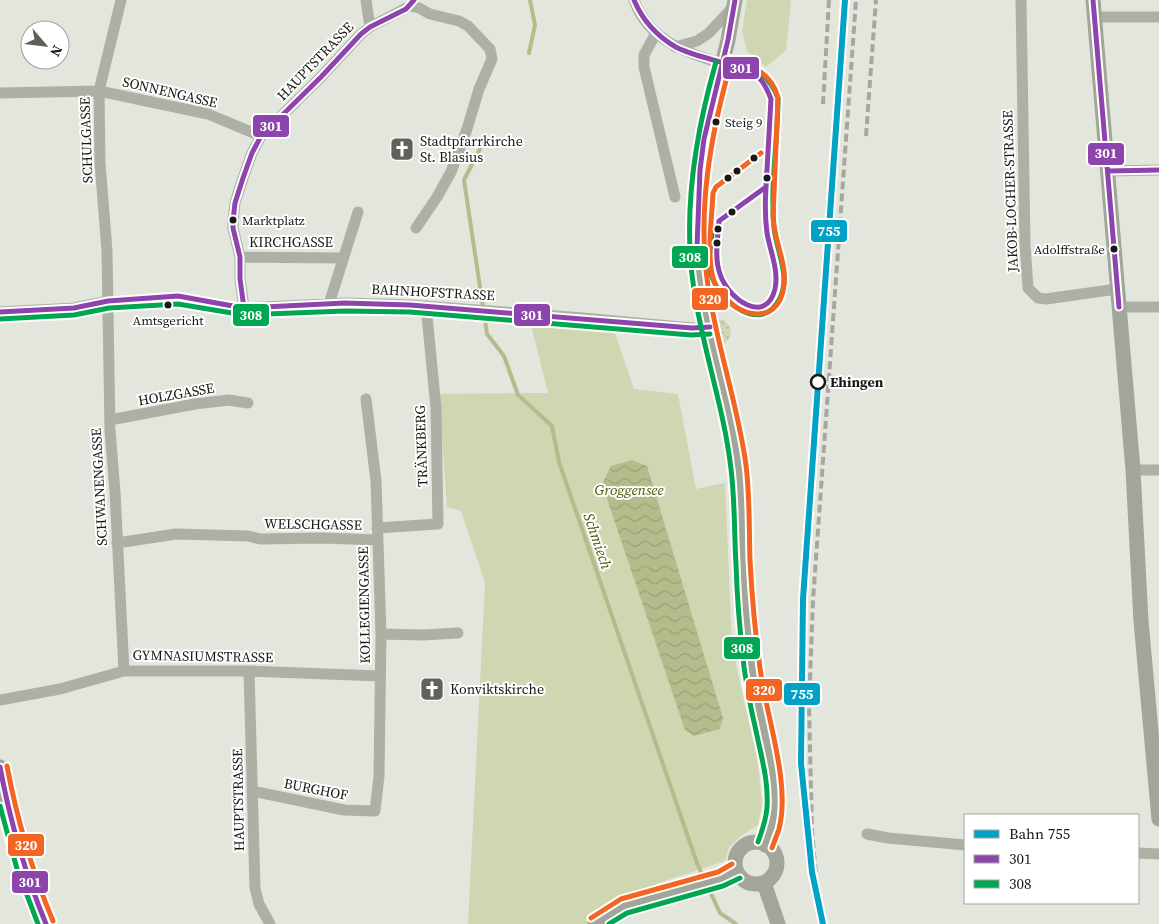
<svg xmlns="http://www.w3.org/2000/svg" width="1159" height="924" font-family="'Source Serif 4',serif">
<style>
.grass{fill:url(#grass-dots)}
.park{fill:#ced6b2}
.water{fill:url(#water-waves)}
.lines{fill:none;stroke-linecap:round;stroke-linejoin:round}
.stream{stroke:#b3bd8c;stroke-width:4}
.street{stroke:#adb0a5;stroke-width:11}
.secondary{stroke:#a2a599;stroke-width:15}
.rail{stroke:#a6a8a0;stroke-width:4;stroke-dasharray:8 4;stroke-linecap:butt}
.bus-1-casing{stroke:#fff;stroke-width:9}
.bus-2-casing{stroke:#fff;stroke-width:9}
.bus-3-casing{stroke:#fff;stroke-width:9}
.bus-1{stroke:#8e44ad;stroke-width:5}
.bus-2{stroke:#00a651;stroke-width:5}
.bus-3{stroke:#f26522;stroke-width:5}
.rail-1-casing{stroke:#fff;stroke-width:10}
.rail-1{stroke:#01a2c5;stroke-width:6}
.bus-dot{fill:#181914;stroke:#fff;stroke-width:2}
.stop-dot{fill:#fff;stroke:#181914;stroke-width:2.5}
.labels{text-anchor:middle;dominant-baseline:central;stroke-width:4;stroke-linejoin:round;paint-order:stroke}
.bus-label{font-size:13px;fill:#181914;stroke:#fff;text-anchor:start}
.street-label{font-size:14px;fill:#181914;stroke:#fff}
.poi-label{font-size:14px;fill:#181914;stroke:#fff;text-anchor:start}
.stop-label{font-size:14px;font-weight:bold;fill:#181914;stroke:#fff;text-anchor:start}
.water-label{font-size:15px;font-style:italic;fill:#4d580b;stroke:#fff}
.line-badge{stroke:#fff;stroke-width:2}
.badge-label{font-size:14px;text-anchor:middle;font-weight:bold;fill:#fff}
</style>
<defs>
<pattern id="grass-dots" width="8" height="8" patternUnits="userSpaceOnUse" patternTransform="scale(1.25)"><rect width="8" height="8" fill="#ced6b2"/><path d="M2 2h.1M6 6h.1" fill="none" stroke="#b0b798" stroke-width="1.8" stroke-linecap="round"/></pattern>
<pattern id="water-waves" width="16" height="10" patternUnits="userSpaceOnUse" patternTransform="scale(1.25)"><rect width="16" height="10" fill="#b3bd8c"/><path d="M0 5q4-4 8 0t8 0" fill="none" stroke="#99a278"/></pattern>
</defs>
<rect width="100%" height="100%" fill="#e3e6dc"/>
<!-- grass -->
<path class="grass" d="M714 318 724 320 730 327C732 336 729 342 720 345Z"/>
<!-- park -->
<path class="park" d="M747 0H791L786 50 766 67 747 51 742 31Z
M530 321 613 327 634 389 678 394 696 489 725 483 732 647 758 763 762 805 758 825 741 836 729 847 725 861 656 884 658 895 595 924H468L485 582 461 511 447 507 439 394 548 393Z"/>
<!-- water -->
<path class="water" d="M632 460 647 466 723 718 720 729 694 736 685 730 602 484 611 466Z"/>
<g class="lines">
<!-- stream -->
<path class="stream" d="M529 53 535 25 530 0
M485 139 464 180 487 334 504 356 518 395 552 426 559 462 697 863 705 881
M708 887 720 913 736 924"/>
<!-- street -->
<path class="street" d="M121 0 99 91 100 163 107 251 110 430 115 492 124 671
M366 0 370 27
M634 0C649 41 685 52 723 64
M1021 0 1025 244 1028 288 1038 298 1046 299 1117 289
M1095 17H1159
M656 33 644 55V67L675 197
M675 47 697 41 709 33 734 6
M0 93 99 91 208 114 261 136
M1108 171 1159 170
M416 228 437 197 451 172 467 129 479 89 492 59 490 49 468 26 459 21 430 14 419 8 410 6 370 27 361 34 321 77 261 136 252 153 243 178 235 203 233 221V228L240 257V279L244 308 345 303 410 305 583 318 692 328 710 327
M240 257 343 258
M329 304 358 212
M1119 307H1159
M0 312 74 308 108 301
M110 420 195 404 229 400 248 403
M1133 470H1159
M377 528 438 524 436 408 426 306
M117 543 176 534 248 536 260 539 323 538 378 540
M381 634 422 635 458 633
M249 671 255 888 259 904 270 924
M0 700 60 689 124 671H249L380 676
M252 791 344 810 375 811 379 776 381 634 376 481 366 399
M867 834 888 838 965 845
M1138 853 1159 854"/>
<!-- secondary -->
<path class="secondary" d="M735 0 728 40 704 139 700 170 697 247 702 298 737 455 742 500 746 610 755 691 768 751 774 793V811L772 830 765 845
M1093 0 1133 470 1141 621 1159 819
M0 767C9 822 24 873 46 924
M735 863a21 21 0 1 1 42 0a21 21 0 1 1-42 0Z
M764 883 778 924
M595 924 624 906 721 879 736 871"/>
<!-- rail -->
<path class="rail" d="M823 104 829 0
M866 136 876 0
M819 908 812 831 809 706 813 600 856 0"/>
<!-- bus-1 casing -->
<g class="bus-1-casing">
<path id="bus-1" d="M634 0C642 19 656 35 674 46 695 59 743 63 760 79 766 85 768 92 771 99L766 187
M1093 0 1119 307
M1108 171 1159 170
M766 187C765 202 765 218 767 233 770 251 779 270 775 289 766 326 728 299 720 274 714 257 718 238 719 221Z
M699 265 697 247 700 170 704 139 728 40 735 0
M244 308 240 279V257L233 228V221L235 203 243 178 252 153 261 136 321 77 361 34 370 27 406 9 414 0
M0 312 74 308 108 301 178 296 244 308 345 303 410 305 692 328 710 327
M0 767C10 821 25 873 46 924"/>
</g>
<!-- bus-2 casing -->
<g class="bus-2-casing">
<path id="bus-2" d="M716 62C695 135 682 213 694 290 703 350 724 408 731 469 735 500 734 532 736 564 737 598 740 633 744 667 747 687 750 706 755 726 760 752 769 780 767 808 766 820 762 831 758 842
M712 235C710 249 707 264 712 277 721 303 762 335 780 298 791 275 776 251 774 227 770 184 778 141 778 98 768 72 750 65 725 57
M0 319 74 315 109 308 178 304 244 315 345 311 410 312 691 335 710 334
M0 806 17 869 38 924
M609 924 627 913 723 886 740 878"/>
</g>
<!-- bus-3 casing -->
<g class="bus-3-casing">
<path id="bus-3" d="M725 57C748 63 772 72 778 98L773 217C774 240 787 264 784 285 779 332 727 315 714 281 706 259 712 217 713 193L716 187 761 153
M730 66C710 137 697 212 708 286 717 347 738 405 746 465 750 497 749 529 750 561 752 597 755 632 760 668 766 716 791 783 779 829 777 835 774 842 772 848
M7 766C17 819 32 871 53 921
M591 918 621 899 718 872 732 864"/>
</g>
<!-- bus-1 -->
<use href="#bus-1" class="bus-1"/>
<!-- bus-2 -->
<use href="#bus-2" class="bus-2"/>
<!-- bus-3 -->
<use href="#bus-3" class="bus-3"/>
<!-- rail-1 casing -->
<g class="rail-1-casing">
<path id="rail-1" d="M823 924 812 872 801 763 803 599 845 0"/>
</g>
<!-- rail-1 -->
<use href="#rail-1" class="rail-1"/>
</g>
<!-- icons -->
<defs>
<g id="church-square" transform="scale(1.25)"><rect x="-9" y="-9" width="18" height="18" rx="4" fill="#5f615a" stroke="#fff"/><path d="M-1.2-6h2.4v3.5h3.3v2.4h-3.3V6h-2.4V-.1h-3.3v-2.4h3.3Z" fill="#fff"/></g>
</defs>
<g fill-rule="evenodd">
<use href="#church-square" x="402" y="149"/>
<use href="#church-square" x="432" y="689"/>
</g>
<!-- markers -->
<g class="bus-dot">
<circle cx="716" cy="122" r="4.5"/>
<circle cx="754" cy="158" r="4.5"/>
<circle cx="737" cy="171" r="4.5"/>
<circle cx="728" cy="178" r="4.5"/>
<circle cx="767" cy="178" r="4.5"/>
<circle cx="732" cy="212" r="4.5"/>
<circle cx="233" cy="220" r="4.5"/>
<circle cx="718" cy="229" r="4.5"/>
<circle cx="717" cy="243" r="4.5"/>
<circle cx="1114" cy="249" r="4.5"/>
<circle cx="168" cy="305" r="4.5"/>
</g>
<circle class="stop-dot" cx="818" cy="382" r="7"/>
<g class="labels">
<!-- bus labels -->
<g class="bus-label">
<text x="725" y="122">Steig 9</text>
<text x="242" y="220">Marktplatz</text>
<text x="1105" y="249" text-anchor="end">Adolffstraße</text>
<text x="168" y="320" text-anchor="middle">Amtsgericht</text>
</g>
<!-- street labels -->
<g class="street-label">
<text transform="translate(315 61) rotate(-46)">HAUPTSTRASSE</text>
<text transform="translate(170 92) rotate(13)">SONNENGASSE</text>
<text transform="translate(86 140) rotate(-92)">SCHULGASSE</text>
<text transform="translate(1010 191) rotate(-92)">JAKOB-LOCHER-STRASSE</text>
<text x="291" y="242">KIRCHGASSE</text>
<text transform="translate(433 292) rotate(3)">BAHNHOFSTRASSE</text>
<text transform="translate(176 394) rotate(-10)">HOLZGASSE</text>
<text transform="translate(421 446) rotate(-92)">TRÄNKBERG</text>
<text transform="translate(99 487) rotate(-93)">SCHWANENGASSE</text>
<text transform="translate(313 524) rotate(1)">WELSCHGASSE</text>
<text transform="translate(364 605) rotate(-91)">KOLLEGIENGASSE</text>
<text transform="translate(203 656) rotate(1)">GYMNASIUMSTRASSE</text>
<text transform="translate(316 789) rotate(11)">BURGHOF</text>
<text transform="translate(238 800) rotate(-91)">HAUPTSTRASSE</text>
</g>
<!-- poi labels -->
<g class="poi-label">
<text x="420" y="141">Stadtpfarrkirche<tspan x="420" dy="16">St. Blasius</tspan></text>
<text x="450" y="689">Konviktskirche</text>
</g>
<!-- stop labels -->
<g class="stop-label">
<text x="830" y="382">Ehingen</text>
</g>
<!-- water labels -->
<g class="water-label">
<text x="629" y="489">Groggensee</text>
<text transform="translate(598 541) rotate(71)">Schmiech</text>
</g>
</g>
<g class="line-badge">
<rect x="722" y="56" width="38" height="24" rx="5" fill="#8e44ad"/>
<rect x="252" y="114" width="38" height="24" rx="5" fill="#8e44ad"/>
<rect x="1087" y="142" width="38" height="24" rx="5" fill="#8e44ad"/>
<rect x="810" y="219" width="38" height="24" rx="5" fill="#01a2c5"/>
<rect x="671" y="245" width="38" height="24" rx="5" fill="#00a651"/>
<rect x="691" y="287" width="38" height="24" rx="5" fill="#f26522"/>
<rect x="232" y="303" width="38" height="24" rx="5" fill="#00a651"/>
<rect x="513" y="303" width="38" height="24" rx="5" fill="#8e44ad"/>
<rect x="723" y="636" width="38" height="24" rx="5" fill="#00a651"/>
<rect x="745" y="678" width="38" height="24" rx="5" fill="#f26522"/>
<rect x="783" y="682" width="38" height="24" rx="5" fill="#01a2c5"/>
<rect x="7" y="833" width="38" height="24" rx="5" fill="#f26522"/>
<rect x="11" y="870" width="38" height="24" rx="5" fill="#8e44ad"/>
</g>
<g class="badge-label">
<text x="741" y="73">301</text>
<text x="271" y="131">301</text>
<text x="1106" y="158">301</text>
<text x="829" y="236">755</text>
<text x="690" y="262">308</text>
<text x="710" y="304">320</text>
<text x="251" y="320">308</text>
<text x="532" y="320">301</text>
<text x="742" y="653">308</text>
<text x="764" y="695">320</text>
<text x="802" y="699">755</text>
<text x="26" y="850">320</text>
<text x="30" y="887">301</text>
</g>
<!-- legend -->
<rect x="964" y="814" width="175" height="90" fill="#ffffff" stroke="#a3a3a1"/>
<rect x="974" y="830" width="25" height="8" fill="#01a2c5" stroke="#a3a3a1"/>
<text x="1009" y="839" font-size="15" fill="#181914">Bahn 755</text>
<rect x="974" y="855" width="25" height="8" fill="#8e44ad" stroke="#a3a3a1"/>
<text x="1009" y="864" font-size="15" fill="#181914">301</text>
<rect x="974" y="880" width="25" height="8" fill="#00a651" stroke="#a3a3a1"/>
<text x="1009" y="889" font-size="15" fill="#181914">308</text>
<!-- north arrow -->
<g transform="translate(45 45) rotate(118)"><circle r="24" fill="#ffffff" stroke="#a3a3a1"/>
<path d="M0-4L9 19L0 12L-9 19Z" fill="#5f615a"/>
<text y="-8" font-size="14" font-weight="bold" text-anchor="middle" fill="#181914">N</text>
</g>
</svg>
